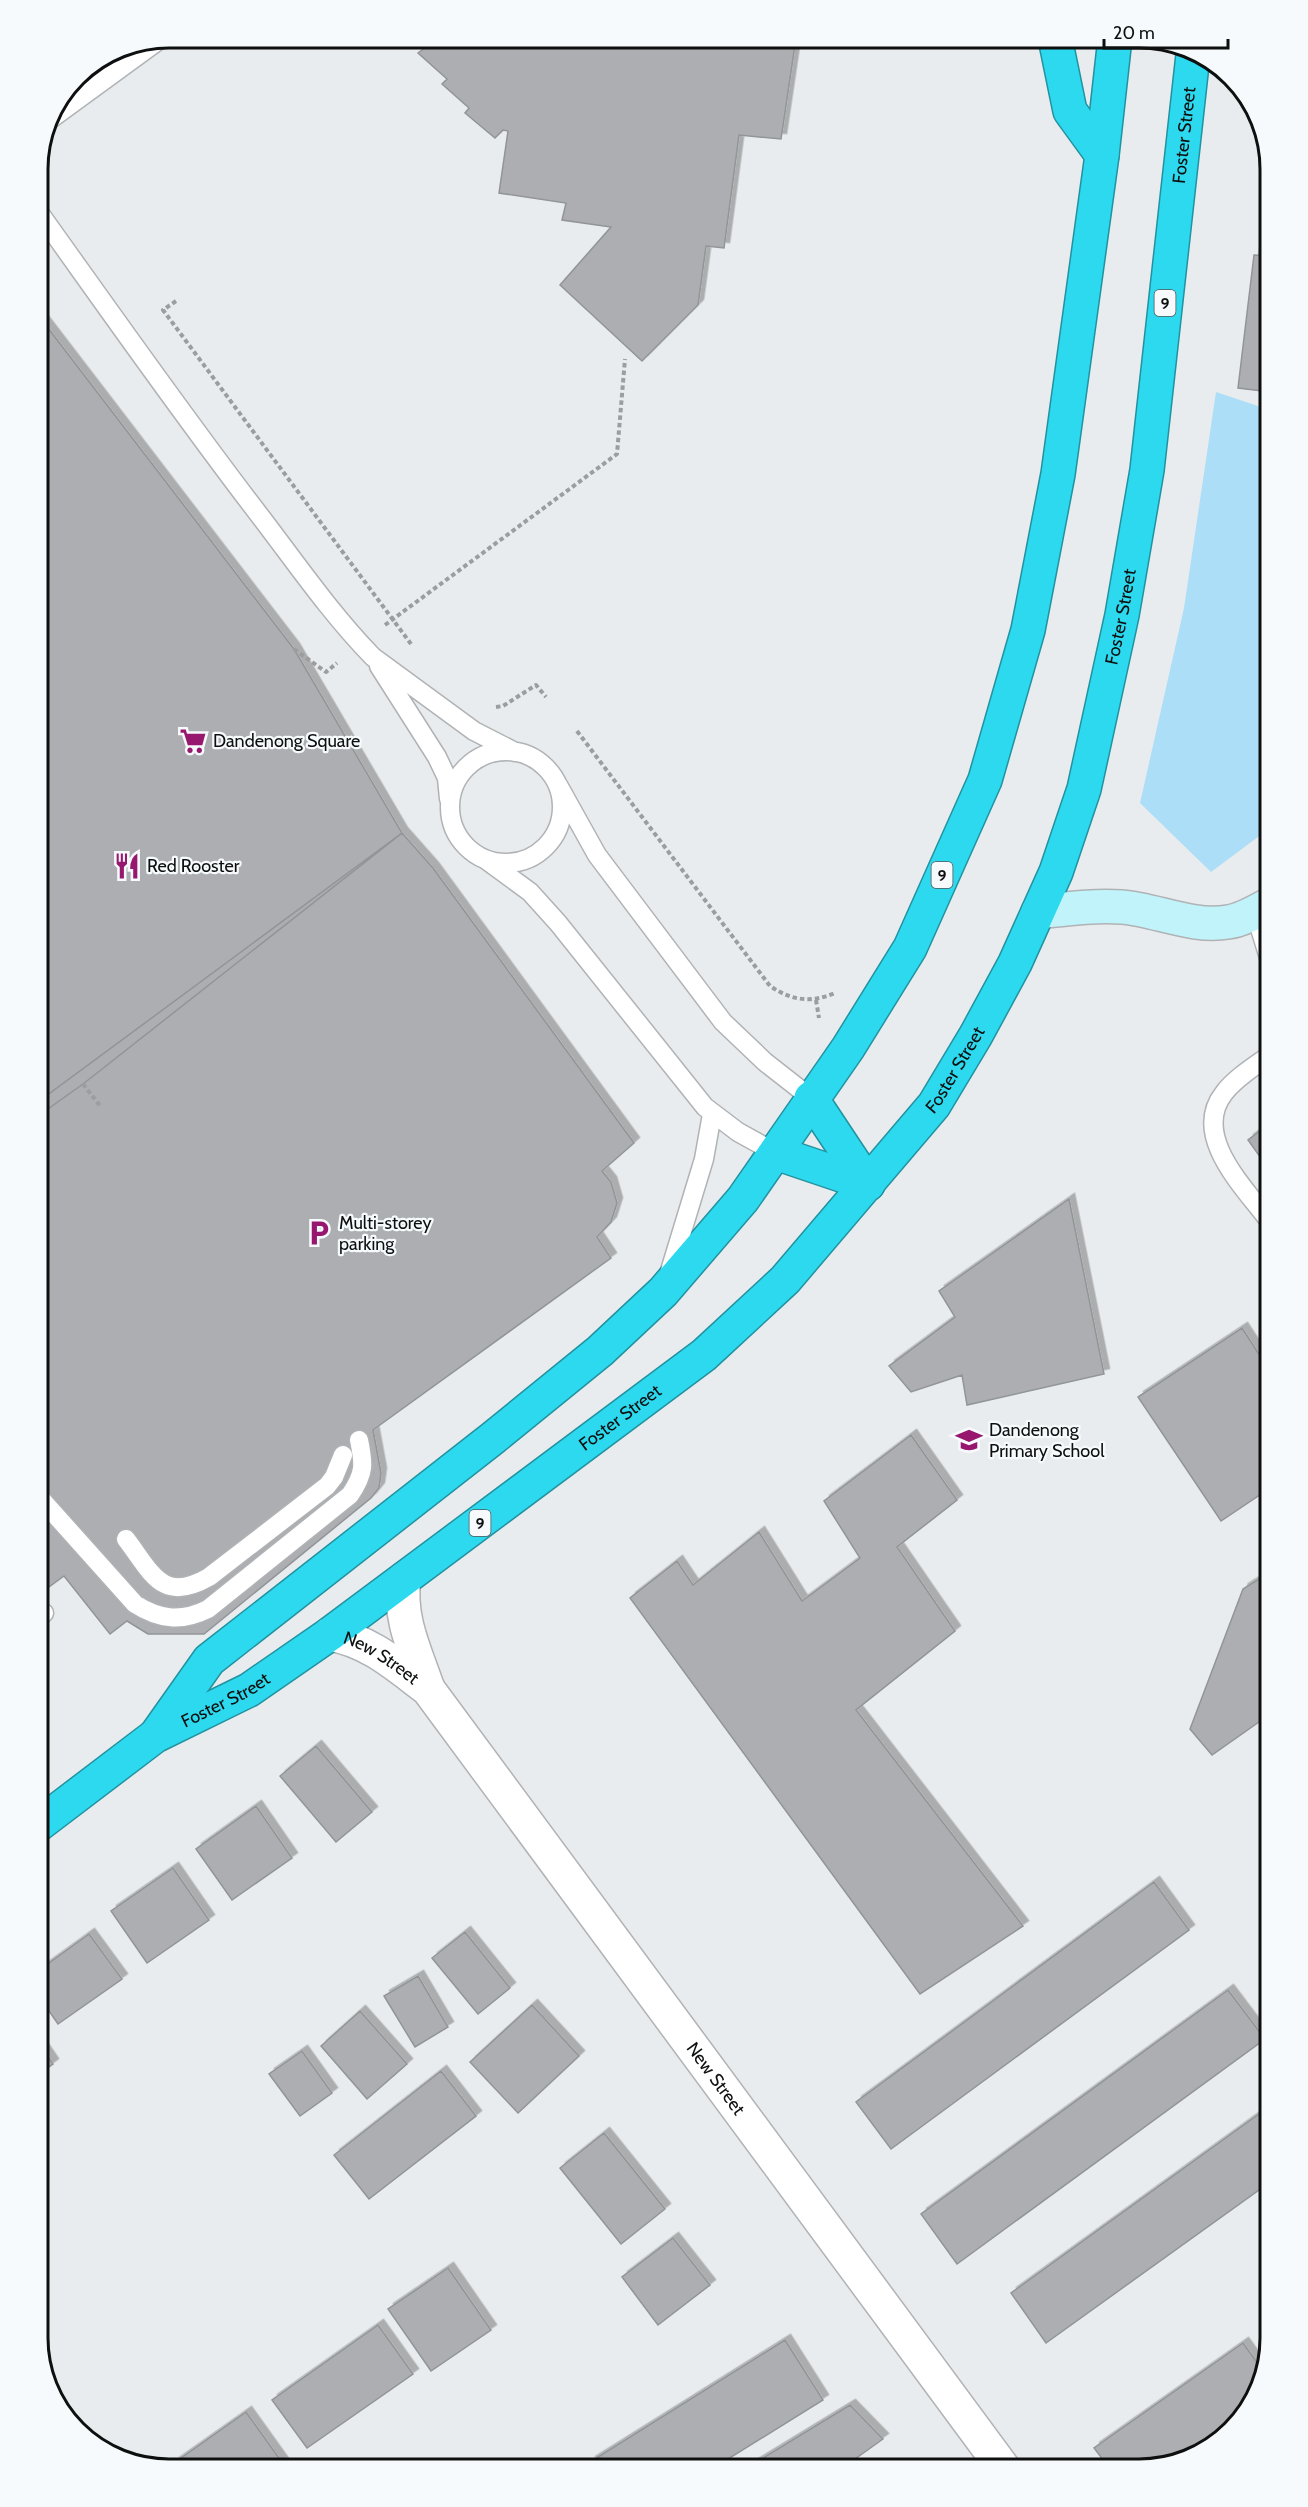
<svg xmlns="http://www.w3.org/2000/svg" width="1308" height="2507" font-family="Cabin,sans-serif">
<style>
.green{fill:#addef8}
.building{fill:#acaeb1;stroke:#929597;stroke-width:1.5;filter:url(#shadow)}
.lines{fill:none;stroke-linecap:round;stroke-linejoin:round}
.lane-casing{stroke:#b0b3b5;stroke-width:21}
.street-casing{stroke:#b0b3b5;stroke-width:36}
.secondary-casing{stroke:#b0b3b5;stroke-width:36}
.highway-casing{stroke:#2292a0;stroke-width:36}
.path{stroke:#9b9d9e;stroke-width:4;stroke-dasharray:4.5 3;stroke-linecap:butt}
.lane{stroke:#fff;stroke-width:18}
.street{stroke:#fff;stroke-width:33}
.secondary{stroke:#c0f4fa;stroke-width:33}
.highway{stroke:#2cd9ee;stroke-width:33}
.labels{text-anchor:middle;dominant-baseline:central;stroke-width:4.5;stroke-linejoin:round;paint-order:stroke}
.shield{fill:#f6fafc;stroke:#545656;stroke-width:1.5}
.shield-label{font-size:16px;font-weight:bold;fill:#0e0f0f}
.street-label{font-size:18px;fill:#0e0f0f;stroke:#f6fafc}
.poi-label{font-size:18px;fill:#0e0f0f;stroke:#f6fafc;text-anchor:start}
.rim{fill:none;stroke:#0e0f0f;stroke-width:3}
</style>
<defs>
<filter id="shadow"><feDropShadow dx="5.5" dy="-5.5" stdDeviation="0" flood-color="#0004"/></filter>
</defs>
<rect width="100%" height="100%" fill="#e9ecee"/>
<!-- green -->
<path class="green" d="M1216 392 1270 410V828L1211 872 1140 803 1184 608Z"/>
<!-- building -->
<path class="building" d="M426 38H796L781 139 739 135 724 248 706 246 698 305 642 361 560 285 611 227 562 220 566 203 499 193 508 131 503 130 495 138 465 113 469 108 442 84 447 79 418 53 431 43Z
M863 38H887L886 41Z
M1269 160 1270 169V220L1261 218Z
M1254 255 1270 256V392L1238 388Z
M38 315 294 649 402 833 83 1084 38 1116Z
M402 833 433 868 634 1143 602 1171 611 1182 617 1203 611 1222 597 1237 611 1258 373 1430 381 1473 379 1488 371 1498 204 1634H148L127 1621 110 1634 64 1576 38 1595V1102Z
M1270 1123V1171L1248 1140Z
M1069 1199 1104 1374 967 1405 962 1375 911 1392 889 1366 955 1317 939 1291Z
M1242 1328 1270 1371V1488L1221 1521 1138 1397Z
M911 1435 957 1500 897 1547 955 1631 856 1710 1023 1926 920 1994 630 1598 677 1561 693 1585 759 1532 802 1601 860 1558 824 1501Z
M1270 1572V1716L1269 1715 1212 1755 1190 1729 1243 1589Z
M316 1746 372 1812 336 1842 280 1776Z
M256 1806 292 1858 232 1900 196 1849Z
M173 1868 209 1920 147 1963 111 1911Z
M1154 1882 1189 1930 891 2149 856 2102Z
M465 1932 510 1988 478 2014 432 1958Z
M89 1934 122 1979 58 2024 38 1995V1971Z
M418 1976 448 2027 415 2047 384 1996Z
M1228 1990 1265 2039 957 2264 921 2214Z
M532 2005 579 2056 518 2113 470 2062Z
M360 2011 407 2064 367 2099 321 2046Z
M38 2042 53 2064 38 2075Z
M302 2051 332 2093 300 2116 269 2074Z
M441 2071 476 2116 369 2199 334 2155Z
M1270 2106V2182L1046 2343 1011 2293Z
M604 2133 665 2209 621 2244 560 2168Z
M673 2238 710 2285 658 2325 622 2277Z
M448 2268 491 2330 431 2371 388 2309Z
M378 2325 413 2374 307 2448 272 2400Z
M785 2340 823 2400 712 2469H594L590 2462Z
M1243 2343 1261 2368 1248 2411 1190 2459 1139 2470 1110 2469 1094 2448Z
M850 2405 883 2439 841 2469H745Z
M246 2412 284 2465 278 2469H179L174 2463Z"/>
<g class="lines">
<!-- lane casing -->
<g class="lane-casing">
<path id="lane" d="M48 121 159 40
M38 211C111 313 183 416 260 516 296 563 331 614 373 657L474 731 515 752
M379 666 437 757 447 778 449 799
M450 807a56 56 0 1 1 112 0a56 56 0 1 1-112 0Z
M558 785 597 855 723 1022 765 1062 811 1098
M485 859 530 892 558 923 705 1107 738 1132 776 1153
M1255 912 1270 961
M1270 1222C1246 1189 1190 1136 1224 1093 1235 1078 1255 1066 1270 1055
M669 1274 704 1159 712 1114
M41 1499 135 1604C160 1620 182 1622 208 1609L350 1495C365 1473 364 1464 359 1440
M126 1539C152 1573 162 1604 209 1577L327 1486 334 1477 343 1455
M38 1618 44 1613"/>
</g>
<!-- street casing -->
<g class="street-casing">
<g id="street">
<path d="M404 1579C398 1618 416 1653 428 1689"/>
<path id="s1" d="M330 1634C370 1641 397 1666 428 1689L1004 2469"/>
</g>
</g>
<!-- secondary casing -->
<g class="secondary-casing">
<path id="secondary" d="M1038 912C1066 909 1094 905 1122 907 1157 910 1192 928 1228 922 1243 920 1257 911 1270 904"/>
</g>
<!-- highway casing -->
<g class="highway-casing">
<g id="highway">
<path d="M1055 38 1070 111 1102 155"/>
<path d="M811 1098 868 1184"/>
<path d="M776 1153 868 1184"/>
<path d="M156 1735 209 1660 493 1438 600 1351 663 1292 743 1199 848 1048 910 948 985 780 1028 630 1058 474 1102 155 1115 38"/>
<path id="s2" d="M38 1825 155 1736 249 1690 330 1634 704 1355 785 1280 934 1105 976 1035 1015 963 1056 872 1084 789 1122 615 1147 470 1193 55"/>
</g>
</g>
<!-- path -->
<path class="path" d="M176 301 163 310 411 644
M385 625 617 454 625 359
M294 649 326 672 337 663
M496 707 503 706 536 685 546 697
M577 731 770 986C792 1001 811 1003 835 993
M816 1000 819 1018
M83 1084 101 1107"/>
<!-- lane -->
<use href="#lane" class="lane"/>
<!-- street -->
<use href="#street" class="street"/>
<!-- secondary -->
<use href="#secondary" class="secondary"/>
<!-- highway -->
<use href="#highway" class="highway"/>
</g>
<!-- icons -->
<defs>
<g id="supermarket-bare" transform="scale(2.07)"><path d="M-6-5.5h2.5l.6 2H6L4.5 2H-2.5L-4.4-4H-6ZM-1.5 3.2a1.3 1.3 0 1 0 .1 0ZM3 3.2a1.3 1.3 0 1 0 .1 0Z" fill="#97176e" stroke="#f6fafc" stroke-width="2.5" paint-order="stroke"/></g>
<g id="restaurant-bare" transform="scale(2.07)"><path d="M-5-6h1v4h1v-4h1v4h1v-4h1v5L-1.5 .5V6h-2V.5L-5-1ZM5-6V6H3V1.5H1.5Q1.5-4 5-6Z" fill="#97176e" stroke="#f6fafc" stroke-width="2.5" paint-order="stroke"/></g>
<g id="parking-bare" transform="scale(2.07)"><path d="M-3.5-5.5H1a3.5 3.5 0 0 1 0 7H-1V5.5H-3.5ZM-1-3.4V-.6H.8a1.4 1.4 0 0 0 0-2.8Z" fill="#97176e" stroke="#f6fafc" stroke-width="2.5" paint-order="stroke"/></g>
<g id="school-bare" transform="scale(2.07)"><path d="M0-5L7-2L0 1L-7-2ZM-4 1L0 2.5L4 1V4Q0 6-4 4Z" fill="#97176e" stroke="#f6fafc" stroke-width="2.5" paint-order="stroke"/></g>
</defs>
<g fill-rule="evenodd">
<use href="#supermarket-bare" x="193" y="741"/>
<use href="#restaurant-bare" x="127" y="866"/>
<use href="#parking-bare" x="319" y="1233"/>
<use href="#school-bare" x="969" y="1440"/>
</g>
<g class="labels">
<!-- shield labels -->
<g class="shield">
<rect x="1154.5" y="290" width="21" height="26" rx="4.5"/>
<rect x="931.5" y="862" width="21" height="26" rx="4.5"/>
<rect x="469.5" y="1510" width="21" height="26" rx="4.5"/>
</g>
<g class="shield-label">
<text x="1165" y="303">9</text>
<text x="942" y="875">9</text>
<text x="480" y="1523">9</text>
</g>
<!-- street labels -->
<g class="street-label">
<text stroke="none"><textPath href="#s2" startOffset="2170">Foster Street</textPath></text>
<text stroke="none"><textPath href="#s2" startOffset="1684">Foster Street</textPath></text>
<text stroke="none"><textPath href="#s2" startOffset="1198">Foster Street</textPath></text>
<text stroke="none"><textPath href="#s2" startOffset="712">Foster Street</textPath></text>
<text stroke="none"><textPath href="#s1" startOffset="57">New Street</textPath></text>
<text stroke="none"><textPath href="#s2" startOffset="226">Foster Street</textPath></text>
<text stroke="none"><textPath href="#s1" startOffset="598">New Street</textPath></text>
</g>
<!-- poi labels -->
<g class="poi-label">
<text x="213" y="741">Dandenong Square</text>
<text x="147" y="866">Red Rooster</text>
<text x="339" y="1223">Multi-storey<tspan x="339" dy="21">parking</tspan></text>
<text x="989" y="1430">Dandenong<tspan x="989" dy="21">Primary School</tspan></text>
</g>
</g>
<!-- crop -->
<path d="M0 0H1308V2507H0ZM169 48H1139A121 121 0 0 1 1260 169V2338A121 121 0 0 1 1139 2459H169A121 121 0 0 1 48 2338V169A121 121 0 0 1 169 48Z" fill="#f6fafc" fill-rule="evenodd"/>
<path class="rim" d="M169 48H1139A121 121 0 0 1 1260 169V2338A121 121 0 0 1 1139 2459H169A121 121 0 0 1 48 2338V169A121 121 0 0 1 169 48Z"/>
<!-- scale -->
<path d="M1104 39v9h124v-9" fill="none" stroke="#0e0f0f" stroke-width="3"/>
<text x="1113" y="39" font-size="18" fill="#0e0f0f" stroke="#f6fafc" stroke-width="4.5" paint-order="stroke">20 m</text>
</svg>
